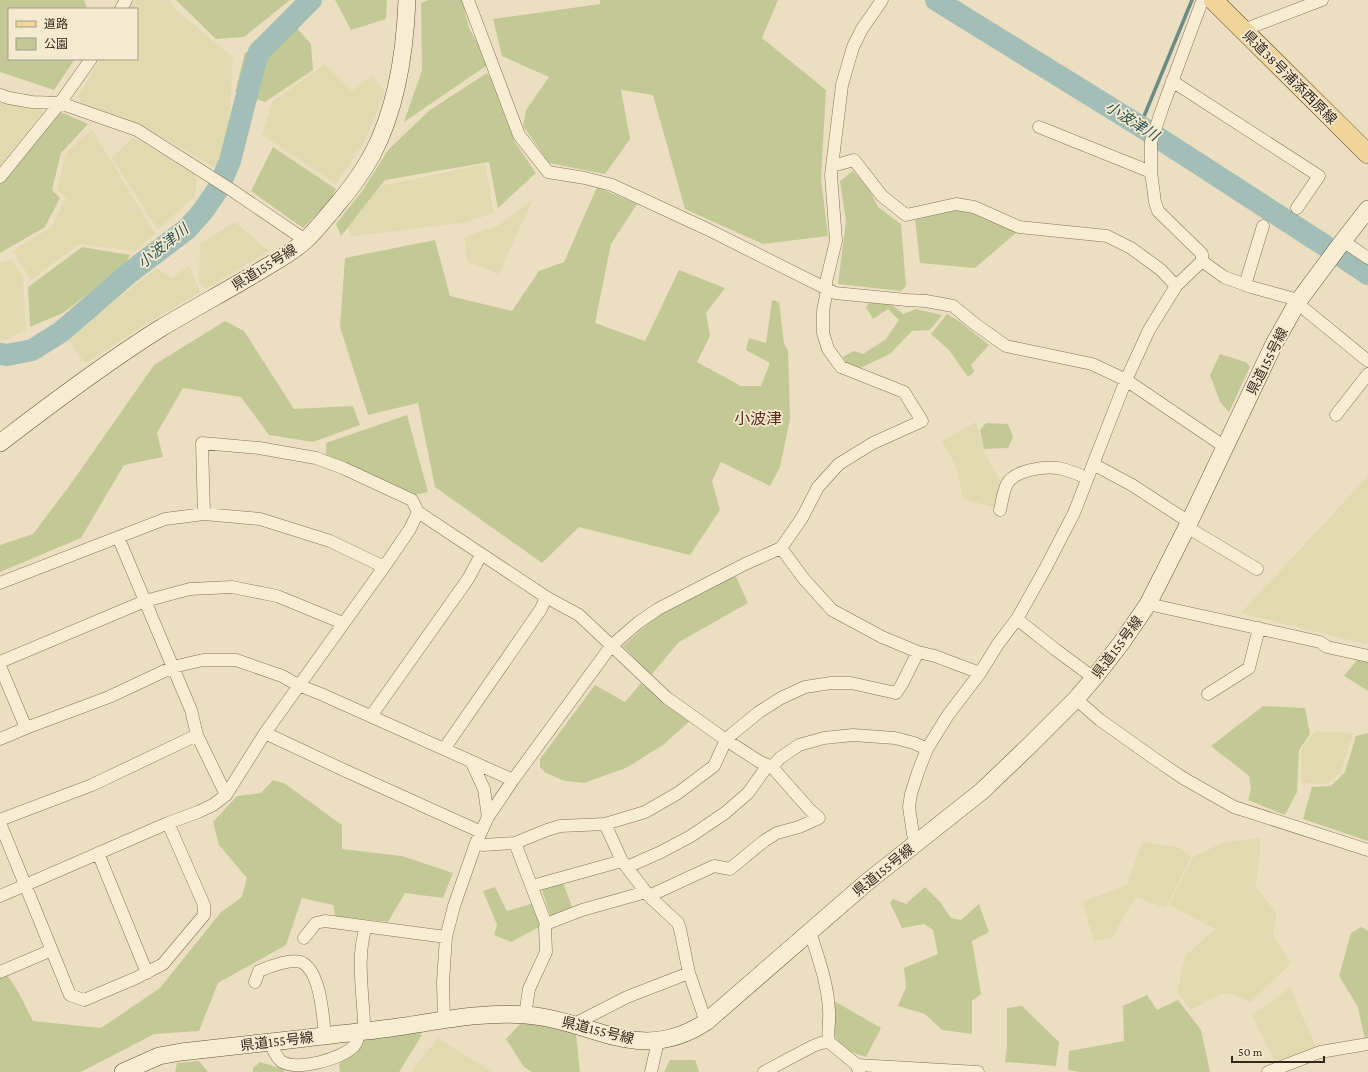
<svg xmlns="http://www.w3.org/2000/svg" width="1368" height="1072" font-family="'Crimson Pro','Noto Sans JP',serif">
<style>
.farmland{fill:#e1daae}
.green{fill:#c3c995}
.lines{fill:none;stroke-linecap:round;stroke-linejoin:round}
.stream{stroke:#6b8c84;stroke-width:3.5}
.river{stroke:#a3beb7;stroke-width:22}
.street-casing{stroke:#847159;stroke-width:13}
.secondary-casing{stroke:#66523c;stroke-width:18}
.primary-casing{stroke:#523f2d;stroke-width:20}
.street{stroke:#f7edd3;stroke-width:12}
.secondary{stroke:#f7edd3;stroke-width:17}
.primary{stroke:#efd599;stroke-width:19}
.labels{text-anchor:middle;dominant-baseline:central;stroke-width:3.5;stroke-linejoin:round;paint-order:stroke}
.street-label{font-size:14px;fill:#35291d;stroke:#f4ead0}
.water-label{font-size:15px;font-style:italic;fill:#2d5452;stroke:#f4ead0}
.quarter-label{font-size:16px;fill:#602c1e;stroke:#f4ead0}
</style>
<rect width="100%" height="100%" fill="#ecdfc1"/>
<!-- farmland -->
<path class="farmland" d="M134 0H169L175 9 233 57 228 141 218 169 146 128 82 104 78 97 100 59H137V9H129Z
M325 64 352 91 372 75 385 92 363 144 336 184 262 135 272 102Z
M0 102 44 111 0 166Z
M92 129 155 234 135 251 79 244 31 280 13 251 51 227 66 198 57 190 66 153Z
M133 137 195 175 197 180 195 196 158 230 112 158Z
M485 164 494 213 463 223 352 236 347 227 381 186Z
M533 199 499 274 467 262 465 237 499 225Z
M235 222 269 251 205 289 199 282 200 244Z
M12 260 23 277 26 330 0 343V263Z
M189 266 200 292 141 327 85 364 67 338 157 268 172 278Z
M976 422 985 453 1002 485 997 508 963 499 956 466 942 441Z
M1368 476V644L1341 638 1241 613Z
M1315 731 1353 733 1341 772 1327 784 1301 783V750Z
M1261 838 1256 887 1277 914 1273 935 1291 963 1251 1002 1233 994H1221L1191 1010 1177 992 1185 956 1215 929 1169 905 1193 857 1222 843Z
M1142 842 1178 847 1191 856 1166 908 1135 897 1112 938 1094 941 1083 902 1127 885Z
M1290 987 1316 1048 1275 1061 1252 1015Z
M438 1038 492 1072H411Z"/>
<!-- green -->
<path class="green" d="M0 0H84L87 9H9V59H75L54 90 0 72Z
M176 0H290L244 37 216 39Z
M335 0H387L386 19 351 30Z
M429 0H462L469 28 489 64 404 122 422 70 421 3Z
M600 0H778L762 38 826 90 821 179 828 236 763 244 685 209 653 95 621 90 630 139 605 174 549 163 523 126 526 110 549 77 502 56 493 19 600 4Z
M295 26 311 44 313 70 265 102 235 92 245 53Z
M487 73 498 88 514 141 536 173 498 208 489 162 385 180 341 236 336 224 363 190 388 150 430 110Z
M61 112 88 124 61 153 52 190 60 198 45 227 0 253V185Z
M273 147 336 189 330 201 303 228 251 191Z
M853 171 869 189 878 207 901 224 906 286 901 291 838 284 846 221 840 181Z
M597 187 637 204 611 244 595 323 645 341 679 270 725 288 706 313 710 336 697 362 741 386H761L770 363 746 350 749 338 766 343 772 300 779 302 784 344 788 350 790 419 780 467 770 486 721 462 712 481 720 510 690 555 579 527 542 563 435 487 418 403 368 415 340 327 345 258 435 240 450 296 512 311 539 271 564 262Z
M954 209 976 213 1017 232 975 268 920 263 915 220Z
M82 247 130 255 125 265 63 313 30 327 28 287Z
M871 300 889 302 903 314 916 309 942 315 930 330 912 331 890 354 860 368 847 364 843 357 854 351 863 354 886 339 899 320 888 309 873 319 866 307Z
M947 314 962 323 989 345 971 365 974 372 968 377 949 350 931 334Z
M225 321 244 331 294 409 353 406 360 425 313 442 269 435 241 397 183 388 157 433 163 457 124 465 81 538 0 572V545L33 534 70 485 154 365Z
M1220 354 1246 362 1250 367 1229 412 1220 402 1210 375Z
M407 415 428 492 415 495 326 456V443Z
M986 423 1008 424 1013 437 1008 448 984 449 980 430Z
M735 575 748 603 679 642 651 675 623 646 659 614Z
M1357 660 1368 662V691L1344 676Z
M641 683 690 721 663 745 626 768 584 783 565 781 546 773 540 767V759L595 685 625 702Z
M1263 706 1305 708 1310 734 1299 750 1297 792 1285 815 1248 800 1251 789 1249 776 1211 746Z
M1368 733V841L1303 819 1312 787 1331 786 1345 772 1356 736Z
M273 780 284 783 342 825V849L402 856 453 873 443 898 405 893 388 922 335 916 333 905 302 898 286 945 218 983 199 1031 154 1034 81 1072H0V978L7 975 19 993 33 1021 101 1028 160 988 221 912 242 897 247 878 219 845 213 822 237 796 261 793Z
M563 882 573 910 551 918 541 887Z
M495 887 507 911 534 903 539 920V927L511 942 494 935 497 925 483 891Z
M925 887 940 902 951 918 961 920 979 904 989 932 972 941 981 994 972 1001V1034L942 1030 925 1014 898 1006 906 987 904 968 938 954 933 930 924 924 902 928 890 903 893 899 906 904Z
M1361 927 1368 931V1039L1365 1040 1358 1007 1339 976 1351 933Z
M1147 995 1157 1010 1178 1000 1201 1030 1210 1072H1080L1068 1070 1069 1051 1124 1041 1123 1006Z
M834 1001 881 1028 866 1057C858 1054 844 1051 838 1042 832 1033 834 1011 834 1001Z
M1022 1006 1059 1042 1056 1066 1005 1062 1007 1047V1008Z
M521 1023 550 1027 576 1034 580 1072H532L524 1067 506 1039Z
M417 1031 422 1035 399 1072H340L339 1064 367 1038Z
M670 1060H695L699 1072H664Z
M199 1061 208 1072H175L177 1063Z
M260 1062 283 1069 284 1072H253V1068Z"/>
<g class="lines">
<!-- stream -->
<path class="stream" d="M1140 126 1192 0"/>
<!-- river -->
<path class="river" d="M936 0 1140 126 1324 245
M1341 256 1368 274
M0 354 7 355 32 350 61 332 129 273 187 229 203 211 218 189 230 161 255 63 259 52 311 0"/>
<!-- street casing -->
<g class="street-casing">
<path id="street" d="M468 0 519 135 548 172 585 178 612 185 707 229 835 293 907 300 926 301 953 306 975 324 1006 346 1092 364 1126 380 1225 447
M121 9 126 0
M1243 30 1322 0
M1172 81 1319 176 1297 208
M0 95 9 98 32 102 60 103 137 130 230 189 305 240
M1039 127 1151 172
M832 166 854 160 882 196 906 215 956 204 974 207 1019 227 1107 236 1131 248 1161 270 1176 286
M0 177 60 103 91 59
M1343 241 1368 258
M1202 261V254L1158 211 1155 202 1151 172V142L1162 109 1201 4 1205 0
M1245 285 1263 226
M1336 415 1368 374
M1093 464 1132 485 1189 522
M1000 510C1002 502 1003 492 1007 484 1015 470 1044 466 1058 468 1068 470 1078 474 1087 478
M204 514 202 443 259 448 316 458 343 468 412 500 418 512 546 597 579 615 667 698 726 740 760 762 772 767 810 810 819 818 799 827 777 833 764 841 730 869 714 866 649 896
M1187 527 1257 569
M118 537 191 710 197 735 226 795
M781 548 804 579 832 610 882 637 918 652
M0 583 165 519 204 514 260 519 330 541 384 567
M1148 604 1320 642 1327 647 1368 656
M1017 619 1056 650 1094 678
M0 662 145 601 190 589 232 587 277 596 343 623
M0 666 26 728
M1208 694 1249 668 1259 628
M1076 699 1100 720 1155 759 1183 778 1234 807 1368 850
M371 716 468 579 481 555
M265 733 346 771 481 832
M0 739 26 728 109 697 173 667 203 660H236L282 676 298 685 321 694 513 780
M444 749 541 609 546 597
M472 763 484 789 488 817
M772 767 780 758 799 745 824 738 853 735 895 738 914 743 927 749
M0 820 92 785 197 735
M0 823 70 995 84 1000 136 978 163 964 204 915V905L168 823
M605 824 645 812 678 793 714 766 726 740 732 734 759 712 781 698 805 687 831 683H851L896 693 902 684 918 652 935 656 980 673
M918 842 913 834 909 807 911 794 918 772 927 749 948 715 980 673 998 644 1017 619 1045 569 1074 513 1126 380 1149 330 1176 286 1202 261 1224 277 1251 287 1291 298 1368 361
M476 843 483 845 515 843 547 830 560 826 605 824 622 861 649 896 678 923 680 929 689 973 706 1022
M515 843 546 924 545 927 546 952 529 989 525 1015
M98 853 147 973
M627 867 661 852 691 836 725 813 748 793 768 765
M532 886 622 861
M0 896 168 823 198 812 213 805 226 795 265 733 384 567 410 529 418 512
M546 924 582 910 646 892
M810 932C818 957 828 984 829 1011 830 1022 827 1031 829 1042L857 1065 859 1072
M304 938 316 923 325 921 446 937
M0 972 52 950
M255 982 259 971C268 967 294 957 303 963 321 974 323 1017 325 1036
M444 1020 443 982 446 937 454 906 476 843 488 817 513 780 611 646 639 622 658 609 745 564 781 548 802 518 818 487 839 464 873 443 922 421 904 392 841 367 828 349 823 333V311L827 290 826 282 836 241 831 175 842 85 853 47 862 29 882 0
M577 1026 580 1021 627 997 689 973
M365 1031 364 1023C363 993 356 956 366 927
M271 1042C273 1049 275 1056 281 1061 296 1072 341 1059 354 1046 358 1042 358 1037 357 1032
M857 1065 978 1072
M651 1072 658 1041
M764 1072 813 1046 821 1043 829 1042
M1268 1072 1320 1052 1368 1044"/>
</g>
<!-- secondary casing -->
<g class="secondary-casing">
<path id="secondary" d="M0 443C52 403 105 363 161 328 193 309 226 291 258 272 274 262 292 253 306 240 316 230 326 218 335 207 349 191 362 173 372 155 397 108 405 52 407 0
M123 1072 159 1056 181 1052C220 1048 259 1043 298 1039 329 1035 360 1032 391 1028 435 1022 481 1011 526 1015 593 1020 639 1066 706 1022L866 883 982 791 1029 746 1076 699 1094 678 1122 642 1148 604 1187 527 1274 344 1297 303 1343 241 1368 209"/>
</g>
<!-- primary casing -->
<g class="primary-casing">
<path id="primary" d="M1213 0 1368 154"/>
</g>
<!-- street -->
<use href="#street" class="street"/>
<!-- secondary -->
<use href="#secondary" class="secondary"/>
<!-- primary -->
<use href="#primary" class="primary"/>
</g>
<g class="labels">
<!-- street labels -->
<g class="street-label">
<text transform="translate(1290 77) rotate(45)">県道38号浦添西原線</text>
<text transform="translate(264 267) rotate(-32)">県道155号線</text>
<text transform="translate(1267 361) rotate(-63)">県道155号線</text>
<text transform="translate(1117 647) rotate(-53)">県道155号線</text>
<text transform="translate(883 870) rotate(-39)">県道155号線</text>
<text transform="translate(598 1030) rotate(14)">県道155号線</text>
<text transform="translate(277 1041) rotate(-7)">県道155号線</text>
</g>
<!-- water labels -->
<g class="water-label">
<text transform="translate(1132 121) rotate(32)">小波津川</text>
<text transform="translate(163 246) rotate(-39)">小波津川</text>
</g>
<!-- quarter labels -->
<g class="quarter-label">
<text x="758" y="418">小波津</text>
</g>
</g>
<!-- legend -->
<rect x="8" y="8" width="130" height="52" fill="#f4ead0" stroke="#a89d88"/>
<rect x="16" y="21" width="20" height="6" fill="#efd599" stroke="#a89d88"/>
<text x="44" y="28" font-size="12" fill="#35291d">道路</text>
<rect x="16" y="38" width="20" height="12" fill="#c3c995" stroke="#a89d88"/>
<text x="44" y="48" font-size="12" fill="#35291d">公園</text>
<!-- scale -->
<path d="M1232 1056v6h92v-6" fill="none" stroke="#35291d" stroke-width="2"/>
<text x="1238" y="1056" font-size="12" fill="#35291d" stroke="#f4ead0" stroke-width="3" paint-order="stroke">50 m</text>
</svg>
